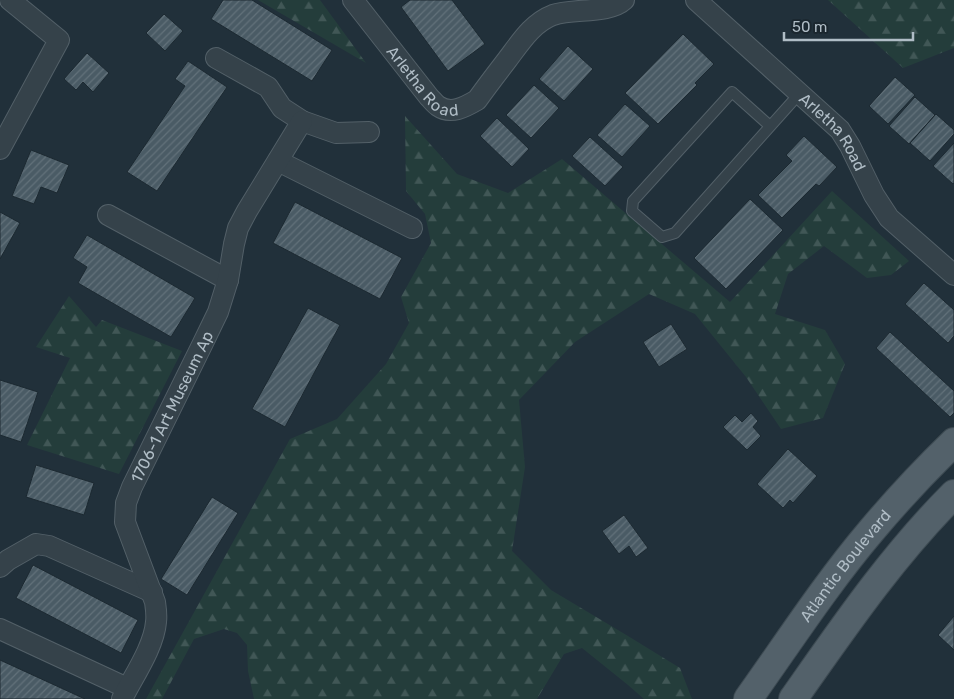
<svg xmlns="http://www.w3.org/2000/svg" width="954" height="699" font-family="Rubik,sans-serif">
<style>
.forest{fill:url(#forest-firs)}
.building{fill:url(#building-hatch);stroke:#1c2931}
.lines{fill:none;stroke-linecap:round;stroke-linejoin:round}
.lane-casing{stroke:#536068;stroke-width:12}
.street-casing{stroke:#536068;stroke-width:22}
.primary-casing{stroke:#3e4b53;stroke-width:30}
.lane{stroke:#35424a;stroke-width:10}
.street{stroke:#35424a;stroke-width:20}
.primary{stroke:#53616a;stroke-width:28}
.labels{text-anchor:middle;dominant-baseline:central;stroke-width:4;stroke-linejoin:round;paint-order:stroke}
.street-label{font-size:16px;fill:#b0bdc6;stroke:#1b272f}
</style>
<defs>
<pattern id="forest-firs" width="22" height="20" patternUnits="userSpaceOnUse" patternTransform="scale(1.25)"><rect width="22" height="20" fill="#243d3b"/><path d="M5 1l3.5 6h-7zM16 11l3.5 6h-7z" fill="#415756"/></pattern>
<pattern id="building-hatch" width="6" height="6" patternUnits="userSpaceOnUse" patternTransform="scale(1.25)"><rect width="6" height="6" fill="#4a5b65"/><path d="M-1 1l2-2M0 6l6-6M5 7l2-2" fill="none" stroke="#62717a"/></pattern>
</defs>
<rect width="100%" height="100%" fill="#21303a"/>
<!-- forest -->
<path class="forest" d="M258 0H320L366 63Z
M828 0H954V48L903 68Z
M405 116 457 174 508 193 562 159 730 302 832 191 909 261 891 275 867 278 824 246 788 274 775 314 825 330 845 364 823 418 781 429 746 377 695 314 649 294 575 342 519 400 525 467 512 551 551 590 628 636 680 668 692 699H644L628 685 582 648 564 654 537 699H254L248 671 247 645 237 633 224 629 194 639 162 699H146L290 439 337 419 386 364 409 323 401 297 431 243 425 214 406 191Z
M69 296 96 327 102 320 182 351 119 474 27 445 70 358 36 347Z"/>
<!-- building -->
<path class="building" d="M223 0H252L332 50 312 81 211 19Z
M410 0H452L485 44 448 71 401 7Z
M164 14 183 31 165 51 146 33Z
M683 34 714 64 695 83 697 85 658 124 625 93Z
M568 46 593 69 564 101 539 79Z
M87 53 109 73 93 92 83 82 76 90 64 79Z
M188 61 227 87 157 191 127 172 185 86 175 79Z
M895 77 915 95 888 124 869 106Z
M534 85 559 108 531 138 506 115Z
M915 97 935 115 909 144 889 126Z
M625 104 650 126 622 157 597 135Z
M936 114 954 130V134L930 161 910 143Z
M497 118 529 149 512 167 480 136Z
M804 136 837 167 819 186 816 184 782 218 758 195 792 161 786 155Z
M590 137 623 167 605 186 572 156Z
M954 143V183L953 184 933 166Z
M31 150 69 165 57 193 41 187 34 204 12 196Z
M750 199 783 230 726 289 694 258Z
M295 202 402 258 380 299 273 243Z
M0 212 20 223 0 259Z
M87 235 195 298 171 337 78 283 87 267 73 258Z
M924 283 954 310V336L948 343 905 304Z
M308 308 340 325 285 427 252 409Z
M671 324 687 349 659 367 643 342Z
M890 332 954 391V413L950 417 876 348Z
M0 380 38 392 21 442 0 435Z
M751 413 758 421 753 427 761 436 747 450 723 427 735 415 742 422Z
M788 449 817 476 793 503 790 500 783 508 757 484Z
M36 465 94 483 84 515 26 497Z
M212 497 238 513 187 595 161 579Z
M624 515 648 548 636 557 629 546 619 554 602 531Z
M33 565 138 620 121 653 16 598Z
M954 616V650L938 635Z
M0 660 85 699H0Z"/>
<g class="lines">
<!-- lane casing -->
<g class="lane-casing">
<path id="lane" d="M770 126 732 92 633 201 632 211 662 237 675 233 800 93"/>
</g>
<!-- street casing -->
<g class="street-casing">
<g id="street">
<path id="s1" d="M353 0 429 97C432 100 435 104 438 106 451 115 465 107 477 100 487 86 497 73 507 60 520 43 532 23 553 15 573 8 609 14 624 0"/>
<path id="s2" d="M696 0 840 130 850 146 874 195 889 218 954 275"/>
<path d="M216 58 268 87 282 108 302 121 336 133 369 132"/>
<path d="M0 149 59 40 10 0"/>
<path d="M278 161 412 228"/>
<path d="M108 215 228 280"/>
<path d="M0 567 8 560 36 544 49 546 152 592"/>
<path d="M0 629 127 688"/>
<path id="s3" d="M122 699C133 677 154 647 156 622 157 615 156 609 155 602L125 522 126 503 132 487 202 345 218 312 228 280 234 244 238 228 247 211 302 121"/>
</g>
</g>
<!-- primary casing -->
<g class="primary-casing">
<g id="primary">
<path id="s4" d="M748 699C788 643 826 584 871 531 897 500 925 470 954 442"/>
<path d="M793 699C843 628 892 556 954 494"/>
</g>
</g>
<!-- lane -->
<use href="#lane" class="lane"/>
<!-- street -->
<use href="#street" class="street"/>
<!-- primary -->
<use href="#primary" class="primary"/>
</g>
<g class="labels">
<!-- street labels -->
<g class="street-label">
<text stroke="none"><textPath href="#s1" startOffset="109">Arletha Road</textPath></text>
<text stroke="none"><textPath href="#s2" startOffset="191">Arletha Road</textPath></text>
<text stroke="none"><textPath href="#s3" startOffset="316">1706-1 Art Museum Ap</textPath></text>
<text stroke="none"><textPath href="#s4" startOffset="165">Atlantic Boulevard</textPath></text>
</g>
</g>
<!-- scale -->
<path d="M784 32v8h129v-8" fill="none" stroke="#b0bdc6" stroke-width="2.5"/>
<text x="792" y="32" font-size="15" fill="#b0bdc6" stroke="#1b272f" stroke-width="4" paint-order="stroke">50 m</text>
</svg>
